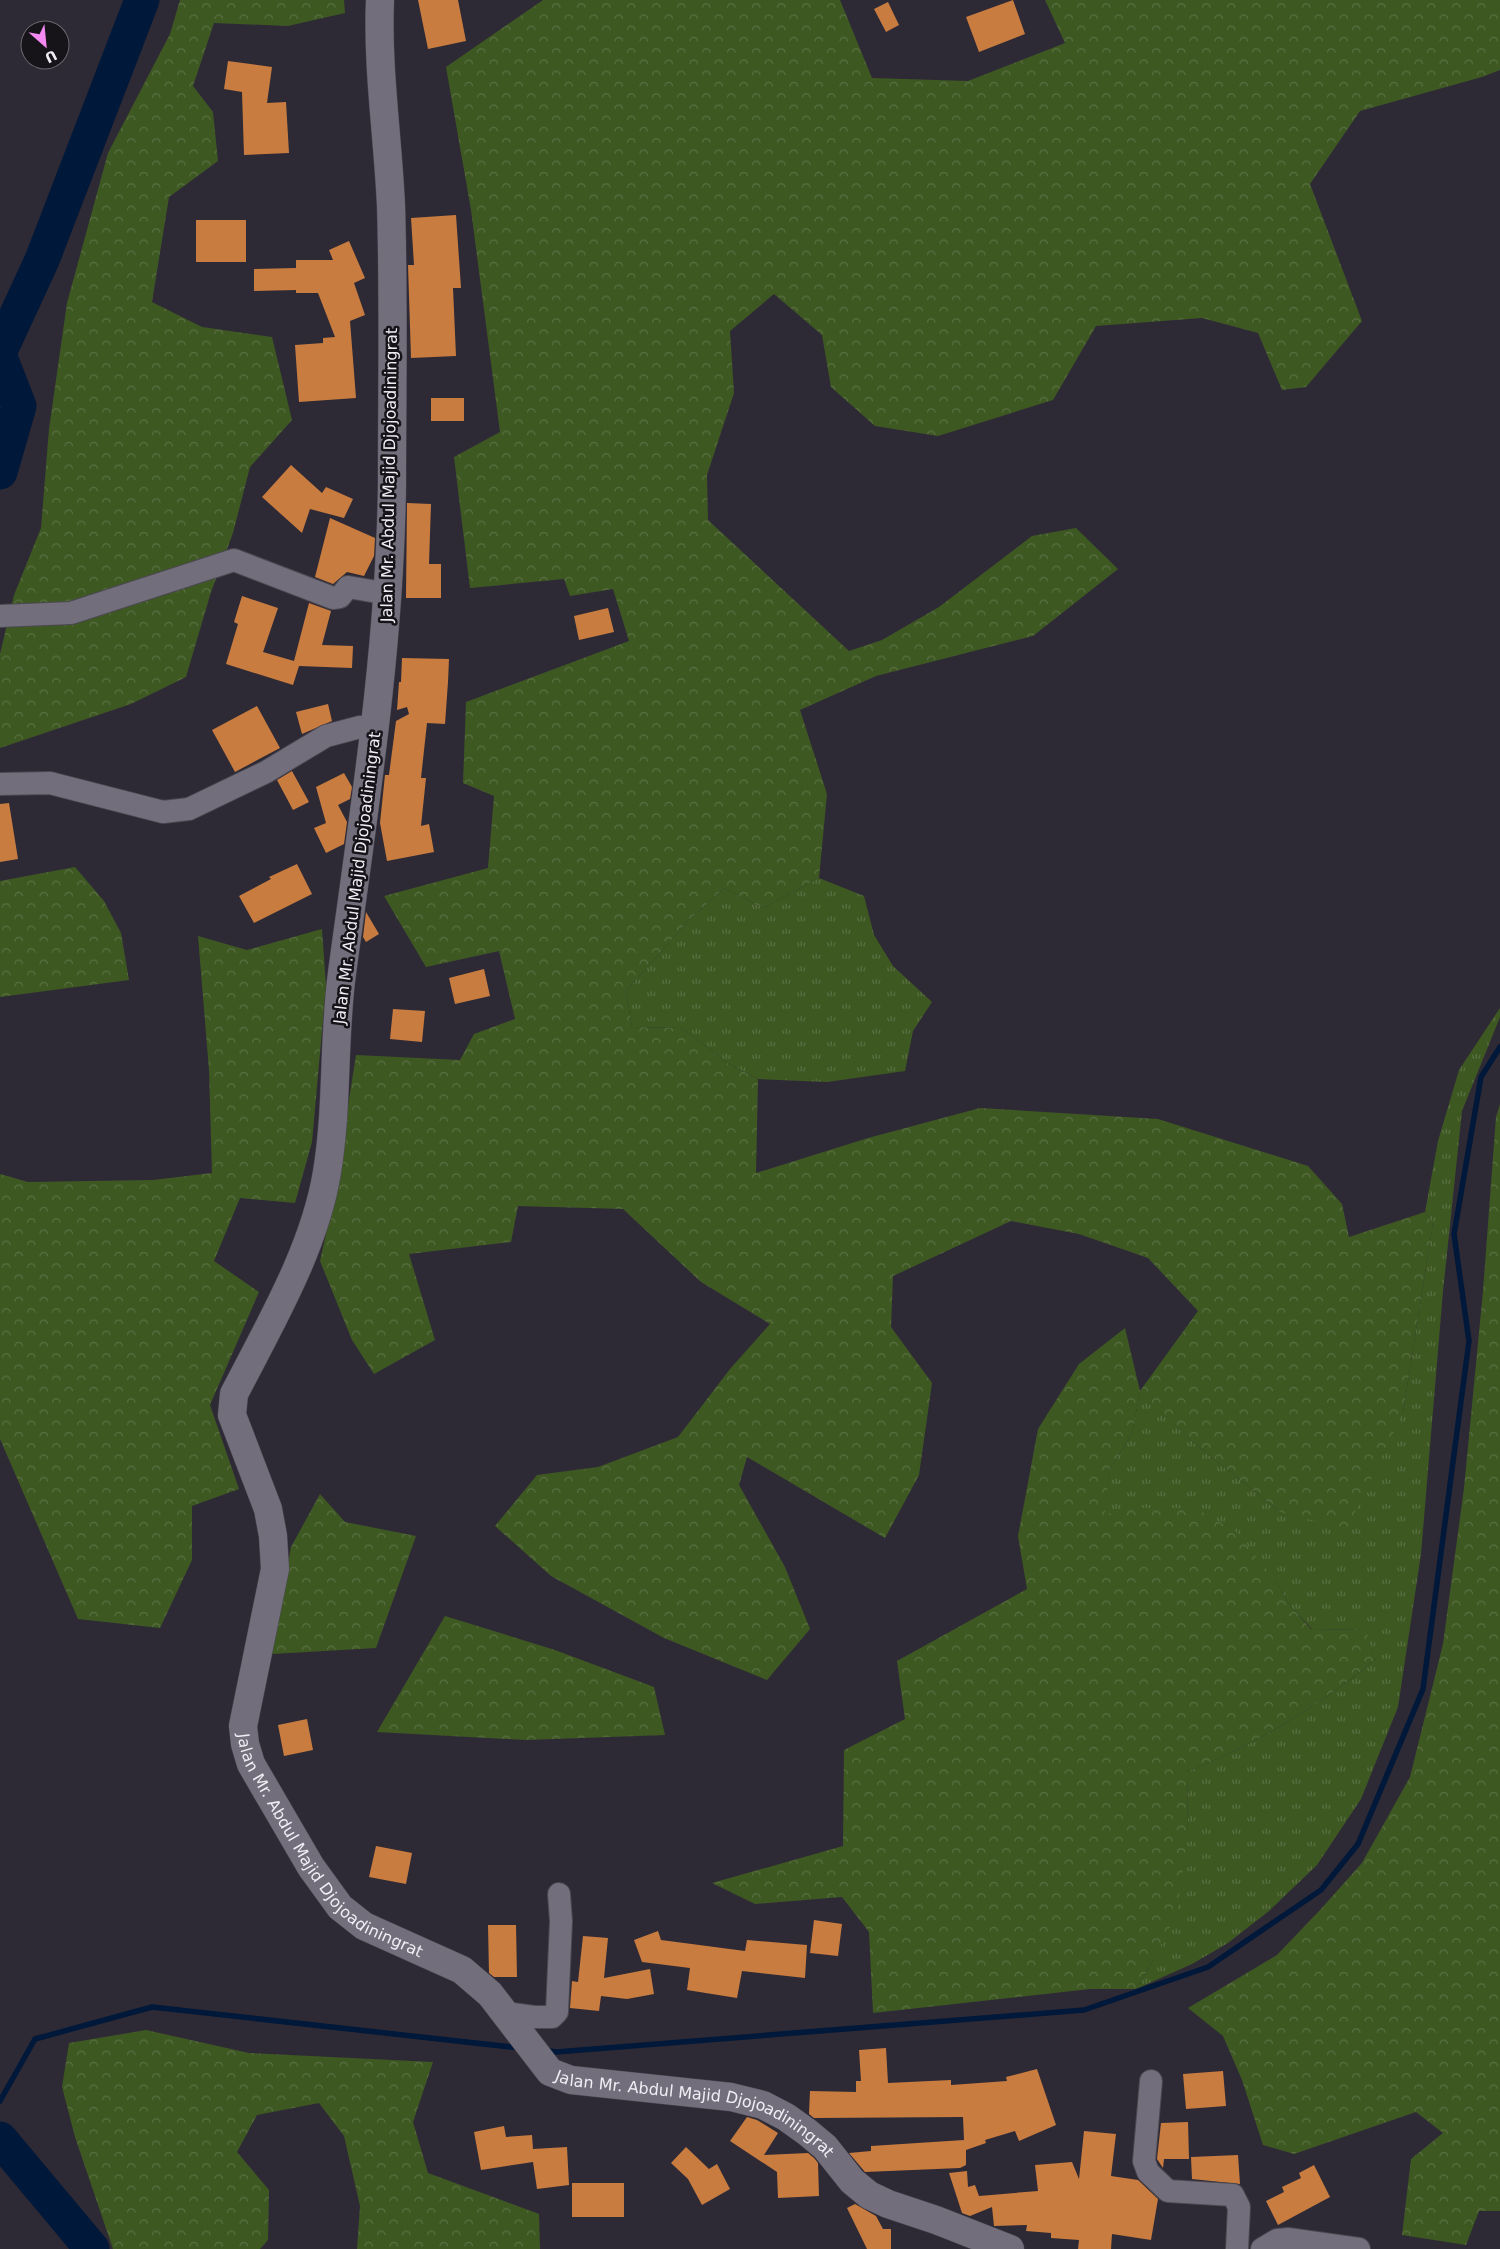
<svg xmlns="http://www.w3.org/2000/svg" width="1500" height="2249" font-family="'DejaVu Sans',sans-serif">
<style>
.grass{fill:url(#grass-tufts)}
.forest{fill:url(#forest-crowns)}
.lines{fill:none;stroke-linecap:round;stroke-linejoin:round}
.stream{stroke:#001839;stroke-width:5.5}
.river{stroke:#001839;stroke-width:35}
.building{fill:#c97c40}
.minor-casing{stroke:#4a4851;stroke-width:24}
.tertiary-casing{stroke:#4a4851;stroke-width:29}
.minor{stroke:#726e7b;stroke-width:22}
.tertiary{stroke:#726e7b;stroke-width:28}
.labels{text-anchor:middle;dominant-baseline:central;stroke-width:5;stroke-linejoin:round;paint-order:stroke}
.street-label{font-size:16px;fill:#f0eef5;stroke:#161419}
</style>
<defs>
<pattern id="grass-tufts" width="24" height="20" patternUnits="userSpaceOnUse" patternTransform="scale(1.25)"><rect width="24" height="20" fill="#3e5822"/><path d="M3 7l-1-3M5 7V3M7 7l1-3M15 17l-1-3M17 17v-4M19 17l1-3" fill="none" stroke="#5a7043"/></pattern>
<pattern id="forest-crowns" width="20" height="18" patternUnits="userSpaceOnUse" patternTransform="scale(1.25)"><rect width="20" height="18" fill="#3e5822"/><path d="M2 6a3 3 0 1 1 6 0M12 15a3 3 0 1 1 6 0" fill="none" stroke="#5a7043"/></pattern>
</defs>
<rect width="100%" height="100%" fill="#2e2a35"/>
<!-- grass -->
<path class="grass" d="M819 878 864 896 874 935 893 966 932 1002 913 1031 905 1071 827 1082 758 1079 729 1064 682 1028 632 1027 626 991 690 919 724 888 763 908Z
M1500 1008V1017L1462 1111 1443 1291 1421 1554 1398 1707 1361 1799 1317 1865 1269 1911 1228 1943 1192 1964 1136 1989 1154 1959 1188 1833 1187 1772C1260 1742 1314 1709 1375 1660L1365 1630 1312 1629 1291 1607 1276 1581 1104 1514 1109 1470 1132 1434 1140 1391 1194 1443 1280 1512 1403 1413 1433 1223 1425 1212 1438 1141 1459 1070Z"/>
<!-- forest -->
<path class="forest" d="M180 0H344L345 13 288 26 214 23 193 86 213 112 218 161 169 197 152 302 202 327 272 337 292 420 250 467 233 533 211 592 186 677 131 704 0 748V654L14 595 41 528 49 429 67 303 108 153 170 34Z
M543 0H840L872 78 968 81 1065 43 1045 0H1500V70L1482 77 1360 111 1310 184 1362 321 1306 387 1282 390 1258 333 1202 318 1096 326 1053 400 938 436 875 426 831 387 822 335 774 294 730 331 734 393 707 475 708 520 849 651 882 640 939 607 1032 536 1076 528 1118 569 1033 636 876 676 800 710 827 794 819 878 763 908 724 888 690 919 626 991 632 1027 682 1028 729 1064 758 1079 756 1173 868 1138 980 1108 1158 1119 1308 1166 1342 1204 1349 1237 1425 1212 1433 1223 1403 1413 1347 1529 1280 1512 1194 1443 1140 1392 1132 1434 1109 1470 1105 1514 1141 1508H1196L1236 1532 1276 1581 1291 1607 1311 1629 1366 1630 1375 1660C1314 1709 1260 1742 1187 1772L1188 1833 1177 1913 1154 1959 1136 1989H1090L873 2013 869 1932 842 1897 755 1904 712 1883 843 1846 844 1750 905 1719 897 1661 1027 1589 1018 1536 1038 1429 1079 1364 1125 1328 1140 1391 1198 1311 1148 1258 1079 1234 1011 1221 893 1276 891 1327 932 1383 919 1475 885 1538 747 1457 739 1485 785 1567 810 1629 767 1680 664 1638 551 1576 495 1526 537 1475 598 1467 678 1437 730 1369 770 1324 701 1282 623 1209 518 1206 511 1242 409 1254 435 1340 374 1374 352 1340 320 1261 332 1207 356 1055 460 1060 474 1034 515 1019 499 951 426 967 384 896 488 868 494 796 463 783 466 702 629 641 613 589 570 596 564 579 470 588 454 457 500 432 471 210 446 67Z
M75 867 104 901 121 933 129 980 0 997V881Z
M322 929 326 986 312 1142 295 1203 240 1198 214 1261 259 1292 210 1405 239 1489 192 1506V1560L160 1628 78 1619 0 1439V1174L28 1182 153 1180 212 1173 209 1070 198 936 247 950Z
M1500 1104V2211H1479L1466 2245 1402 2235 1411 2159 1443 2133 1416 2112 1294 2154 1263 2145 1242 2080 1223 2036 1188 2008 1277 1955 1320 1910 1362 1863 1410 1777 1443 1644 1464 1488 1483 1291 1496 1117Z
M320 1494 345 1522 416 1536 376 1648 272 1654 291 1547Z
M445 1616 555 1650 654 1687 665 1735 526 1740 377 1732Z
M146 2030 249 2053 433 2062 413 2122 428 2173 539 2214 540 2249H357L360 2206 344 2136 319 2103 257 2115 237 2152 269 2190 268 2240 260 2249H113L75 2137 62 2087 69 2043Z"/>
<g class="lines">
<!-- stream -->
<path class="stream" d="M544 2050 556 2052 1084 2010 1208 1967 1321 1890 1358 1844 1423 1689 1469 1341 1454 1234 1481 1077 1500 1047
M0 2101 35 2039 152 2007 520 2048"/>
<!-- river -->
<path class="river" d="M0 351 42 260 142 0
M0 357 19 406 0 472
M0 2139 92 2249"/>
</g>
<!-- building -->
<path class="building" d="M418 0H458L466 41 428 49Z
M1013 0 1025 34 979 52 966 17Z
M888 2 899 25 886 32 874 9Z
M228 61 272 67 267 103 286 102 289 153 244 155 242 92 224 89Z
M456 215 461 288H453L456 356 411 358 408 265H414L411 218Z
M196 220H246V262H196Z
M349 241 365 278 354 283 365 315 350 321 356 398 299 402 295 345 323 343V338L335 337 318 293H296V290L254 291V269L296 268V260H333L329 250Z
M431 398H464V421H431Z
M291 465 322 493 326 487 353 499 344 518 310 509 302 533 262 497Z
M407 503 431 504 429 564H441V598H406Z
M330 518 375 538 374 556 364 576 347 572 333 584 315 577Z
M242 596 278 608 263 652 294 661 309 603 331 611 322 645 353 646 352 668 299 666 293 685 226 664 238 624 234 622Z
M608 608 614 632 579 640 574 616Z
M402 658 449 659 448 682 445 724 427 723 421 778H426L421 826 429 824 434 852 387 861 380 823 385 775H389L396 721 409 714 407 707 397 710 399 682H401Z
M328 704 332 721 302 734 296 712Z
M257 706 280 748 235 772 212 730Z
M292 771 309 802 293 810 277 780Z
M344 773 352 787 350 799 338 805 347 822 344 844 326 853 314 828 326 823 316 787Z
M9 803 18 859 0 862V804Z
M297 864 312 894 254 923 239 896 271 879 269 877Z
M366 912 379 934 366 942 363 937Z
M484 969 490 996 455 1004 449 978Z
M393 1009 425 1011 422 1042 390 1039Z
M307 1719 313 1750 284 1756 278 1725Z
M376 1846 412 1853 406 1884 369 1877Z
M814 1920 842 1924 838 1956 810 1953Z
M488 1925H516L517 1977H494L489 1973Z
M658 1931 661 1940 745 1951 747 1940 807 1945 805 1978 742 1971 737 1998 687 1990 690 1968 642 1962 634 1940Z
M583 1936 608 1938 604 1978 650 1969 654 1994 627 1999 601 1996 599 2011 570 2008 572 1981 578 1982Z
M886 2048 888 2083 951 2080V2085L1007 2081 1006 2077 1037 2069 1056 2125 1019 2141 1015 2131 985 2140 986 2143 966 2150V2165L960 2168 865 2172 849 2153 871 2151V2146L964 2140 963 2117 814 2118 809 2114 810 2091 856 2092V2081H861L859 2050Z
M1223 2071 1226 2106 1186 2109 1183 2074Z
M747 2117 757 2120 778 2133 764 2155 808 2153 814 2158 818 2163 819 2196 778 2198 777 2172 730 2141Z
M1188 2122 1189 2159H1164L1163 2168 1157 2159 1161 2123Z
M504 2126 506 2137 532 2135 533 2149 567 2147 569 2185 537 2189 533 2162 481 2170 474 2132Z
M1084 2131 1116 2134 1111 2176 1138 2180 1158 2199 1151 2240 1112 2234 1111 2249H1078L1079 2240 1051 2238V2233L1026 2231 1027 2225 994 2226 992 2207 970 2216 962 2213 949 2173 967 2171 968 2187 975 2185 979 2196 1038 2191 1035 2165 1072 2162 1079 2179Z
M686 2147 709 2169 717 2164 730 2189 702 2205 688 2179 671 2163Z
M1238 2155 1240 2184 1192 2179 1191 2157Z
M1314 2165 1330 2197 1278 2225 1266 2201 1284 2192 1282 2187 1301 2178 1299 2173Z
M572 2183H624V2217H572Z
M855 2204 876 2216 883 2229H891V2249H867L847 2208Z"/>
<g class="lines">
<!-- minor casing -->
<g class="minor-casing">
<path id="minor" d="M0 616 71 613 234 560 333 598 340 597 348 587 389 594
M0 784 50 783 163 812 189 809 266 772 326 736 360 727 375 731
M505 2013 534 2017H552L557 2012 561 1921 559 1894
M1151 2081 1144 2161 1148 2172 1168 2191 1233 2195 1239 2207 1237 2249
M1262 2249 1277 2240 1288 2239 1359 2249"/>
</g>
<!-- tertiary casing -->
<g class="tertiary-casing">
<g id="tertiary">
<path id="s1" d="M380 0C377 68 388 138 391 206 394 299 392 392 392 484 390 649 364 810 342 973 333 1039 338 1106 327 1172 315 1248 269 1326 234 1394L232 1415 268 1509 273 1536 275 1569 243 1726 245 1744 251 1764 311 1867 340 1907 364 1926 462 1970 490 1994 550 2072 571 2080 731 2097 763 2105 786 2117 807 2132 825 2147 852 2181 869 2195 888 2204 936 2220 1010 2249"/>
</g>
</g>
<!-- minor -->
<use href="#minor" class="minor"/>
<!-- tertiary -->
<use href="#tertiary" class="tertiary"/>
</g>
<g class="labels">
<!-- street labels -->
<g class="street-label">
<text transform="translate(389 475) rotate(-89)">Jalan Mr. Abdul Majid Djojoadiningrat</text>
<text transform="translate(357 878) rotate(-83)">Jalan Mr. Abdul Majid Djojoadiningrat</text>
<text stroke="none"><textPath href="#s1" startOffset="1915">Jalan Mr. Abdul Majid Djojoadiningrat</textPath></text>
<text stroke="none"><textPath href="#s1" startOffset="2395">Jalan Mr. Abdul Majid Djojoadiningrat</textPath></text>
</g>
</g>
<!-- north arrow -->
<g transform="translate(45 45) rotate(153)"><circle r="24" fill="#161419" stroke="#6d6b71"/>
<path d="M0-4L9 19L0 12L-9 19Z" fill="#f489f1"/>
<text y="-8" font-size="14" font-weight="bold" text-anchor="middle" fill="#f0eef5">U</text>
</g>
</svg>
